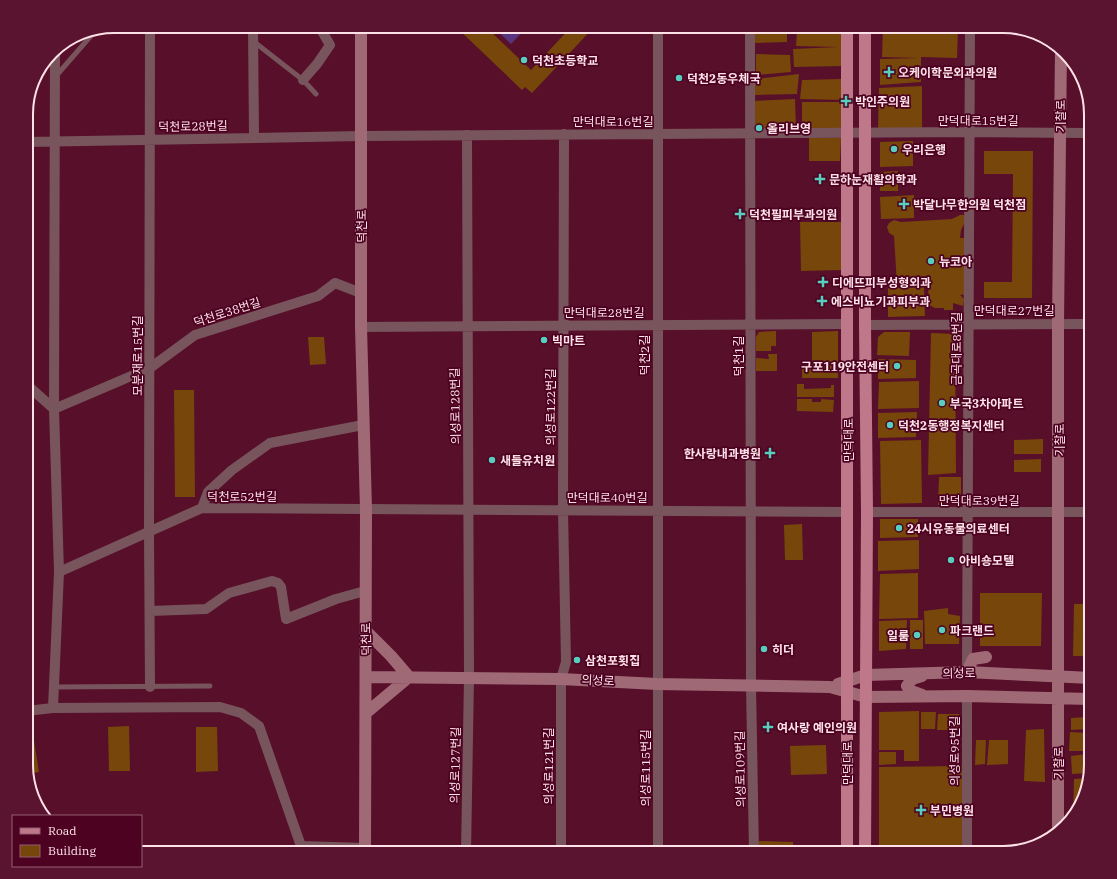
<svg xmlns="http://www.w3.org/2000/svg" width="1117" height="879" font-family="'IBM Plex Serif','Noto Sans KR',serif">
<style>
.green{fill:#58337e}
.building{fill:#76460b}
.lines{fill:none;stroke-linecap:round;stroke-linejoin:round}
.lane{stroke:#78555d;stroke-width:5}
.street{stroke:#78555d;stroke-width:10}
.secondary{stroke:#a06976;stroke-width:12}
.primary{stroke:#be7889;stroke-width:12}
.poi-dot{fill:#58cebf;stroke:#4c0220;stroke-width:1.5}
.labels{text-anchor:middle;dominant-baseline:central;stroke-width:3.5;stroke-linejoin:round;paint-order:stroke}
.poi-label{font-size:12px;font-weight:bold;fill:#fee2e8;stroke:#4c0220;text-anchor:start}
.street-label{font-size:12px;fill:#fee2e8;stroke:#4c0220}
.rim{fill:none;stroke:#fee2e8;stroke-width:2}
</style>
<rect width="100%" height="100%" fill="#580f2a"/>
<!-- green -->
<path class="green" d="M492 26H528L511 44Z"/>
<!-- building -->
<path class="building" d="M455 26H485L531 70 572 26H595L532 93 525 87 522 90Z
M755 26H797V31H787V42L755 43Z
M799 26H834V28L799 29Z
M883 26H922V30L958 29 957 58 921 57V82L880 85V59L919 58 882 57Z
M797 31H841L843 66 794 67 793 49 838 47 796 46Z
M756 54 790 55 791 72 756 75Z
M799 74 797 94 755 95V79Z
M842 79 843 100 800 99 802 80Z
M922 86V128L878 130 879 88Z
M795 99 796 129 755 130 753 101Z
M802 102H842L843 128H802Z
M809 138H841L840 161H809Z
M913 141V166L880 167V142Z
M984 151H1033L1032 298H984V282H1012L1013 174H984Z
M898 171V191H880V172Z
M914 195V218L881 219 880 197Z
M960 215H964L965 222 961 230 960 238H967V294L960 295 964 299 963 306 953 303V310H944V308H935L929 305 928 284 897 285 894 236 889 233 887 227 889 223 894 220 901 222 952 219Z
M800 222H841L842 270 801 271Z
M924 287 925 316 888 317V288Z
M776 331V346H771V351H756V337L759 332Z
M838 331V378H802V367H812V332Z
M884 332H910L909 356 877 355 878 337Z
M931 333 955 334 956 473 928 475Z
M308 337H324L326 364 310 365Z
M768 354H777V371H756V358L769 359Z
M878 359 916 360V378L878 379Z
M919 381V408L878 409 879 382Z
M797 384H804V389L831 388V385H834V397H797Z
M174 390H194L195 497H175Z
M797 399H812V402H821V399L834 400 833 412 797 411Z
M917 412 916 437 878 438V413Z
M1043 439V454H1014V440Z
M921 440 922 503 881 504 880 441Z
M1041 459V472H1014V460Z
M939 477H961V503L952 505V499H945V504L938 505Z
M880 519H918V537L880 538Z
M802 524 803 560H785L784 525Z
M919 540V569L878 571V541Z
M918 573V618L879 619 880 574Z
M980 593H1042L1041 646H980Z
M1074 604H1091V656H1073Z
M948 608V614L960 616 959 644H925L924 611Z
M907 620 906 649 879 651V621Z
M910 620H923V649H910Z
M919 711V761H904V750H879V712Z
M921 712H936L935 729H921Z
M938 714H959L958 730H937Z
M1089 717V729L1071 730V718Z
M129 726 130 771H109L108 727Z
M196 727H217L218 771 196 772Z
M32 728 39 772 27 774 26 729Z
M1044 729 1045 782 1024 781 1026 730Z
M1070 732 1089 733 1090 751H1069Z
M976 740H986L985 764 975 765Z
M989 740H1008V764L987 765Z
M826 745 827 774 791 775 790 746Z
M879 752H896V764L879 765Z
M1087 754 1089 773 1072 774 1071 756Z
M963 766V853H879V767Z
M1088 778 1084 798 1073 817 1074 779Z
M759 841 793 842V853H759Z"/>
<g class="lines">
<!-- lane -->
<path class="lane" d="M253 41 303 80 316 94
M56 76 96 30
M53 687 210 686"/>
<!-- street -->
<path class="street" d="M150 26 149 532 150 687
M253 26 254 138
M658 26V853
M750 26 751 685 754 853
M303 80 317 64 330 45 319 26
M26 142 361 136 970 132 1091 133
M865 325 1091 324
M361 327 848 324
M26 384 54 409 150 368 195 335 318 296 335 283 361 293
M202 508 208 492 232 470 270 443 363 425
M867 512H1091
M59 572 202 508 848 512
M150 611 206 609 229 593 272 581 278 583 281 587 286 619 336 599 365 591
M967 670 970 26
M53 708 59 572 54 409 55 49
M26 711 53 708 220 707 241 713 259 726 301 846 365 848
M466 853 469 677 467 135
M561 853V679L566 662 563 510 564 134
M967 853V696"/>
<!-- secondary -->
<path class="secondary" d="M361 26V327L366 509 365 853
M366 631 391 656 409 677 366 713
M967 672 973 659 986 657
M367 677 561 679 657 684 830 687 866 697 967 696 1091 699
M838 684 866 675 967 672 1091 678
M922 695 911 691 907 686 912 679 922 676
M1058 831V323L1061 48"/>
<!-- primary -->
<path class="primary" d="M847 853V26
M865 853 867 512 865 325V26"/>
</g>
<!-- markers -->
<g class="poi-dot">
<circle cx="524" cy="60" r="4"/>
<path d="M887 66h4v4h4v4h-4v4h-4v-4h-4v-4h4z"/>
<circle cx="679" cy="78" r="4"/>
<path d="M844 95h4v4h4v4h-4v4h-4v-4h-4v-4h4z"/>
<circle cx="759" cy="128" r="4"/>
<circle cx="894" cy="149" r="4"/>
<path d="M818 173h4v4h4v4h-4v4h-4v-4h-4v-4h4z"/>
<path d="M902 198h4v4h4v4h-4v4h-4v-4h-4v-4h4z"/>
<path d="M738 208h4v4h4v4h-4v4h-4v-4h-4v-4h4z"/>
<circle cx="931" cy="261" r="4"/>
<path d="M821 276h4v4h4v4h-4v4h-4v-4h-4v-4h4z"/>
<path d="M820 295h4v4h4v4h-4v4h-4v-4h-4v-4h4z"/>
<circle cx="544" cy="340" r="4"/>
<circle cx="897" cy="366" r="4"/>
<circle cx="942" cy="403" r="4"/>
<circle cx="890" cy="425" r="4"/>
<path d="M768 447h4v4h4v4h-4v4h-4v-4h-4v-4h4z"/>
<circle cx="492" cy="460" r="4"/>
<circle cx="899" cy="528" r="4"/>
<circle cx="951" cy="560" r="4"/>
<circle cx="942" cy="630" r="4"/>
<circle cx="917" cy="635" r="4"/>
<circle cx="764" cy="649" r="4"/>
<circle cx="577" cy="660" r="4"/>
<path d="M766 721h4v4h4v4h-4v4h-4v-4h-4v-4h4z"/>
<path d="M919 804h4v4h4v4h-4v4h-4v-4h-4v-4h4z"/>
</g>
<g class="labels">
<!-- poi labels -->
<g class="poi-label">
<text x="532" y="60">덕천초등학교</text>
<text x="898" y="72">오케이학문외과의원</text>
<text x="687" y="78">덕천2동우체국</text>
<text x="855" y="101">박인주의원</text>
<text x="767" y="128">올리브영</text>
<text x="902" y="149">우리은행</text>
<text x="829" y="179">문하눈재활의학과</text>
<text x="913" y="204">박달나무한의원 덕천점</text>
<text x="749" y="214">덕천필피부과의원</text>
<text x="939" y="261">뉴코아</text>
<text x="832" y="282">디에뜨피부성형외과</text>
<text x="831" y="301">에스비뇨기과피부과</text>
<text x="552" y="340">빅마트</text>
<text x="889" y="366" text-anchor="end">구포119안전센터</text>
<text x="950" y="403">부국3차아파트</text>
<text x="898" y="425">덕천2동행정복지센터</text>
<text x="761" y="453" text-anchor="end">한사랑내과병원</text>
<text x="500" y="460">새들유치원</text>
<text x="907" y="528">24시유동물의료센터</text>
<text x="959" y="560">아비숑모텔</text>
<text x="950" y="630">파크랜드</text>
<text x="909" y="635" text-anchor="end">일룸</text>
<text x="772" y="649">히더</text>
<text x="585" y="660">삼천포횟집</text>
<text x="777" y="727">여사랑 예인의원</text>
<text x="930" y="810">부민병원</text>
</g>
<!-- street labels -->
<g class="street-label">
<text transform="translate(1060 116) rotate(-90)">기찰로</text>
<text x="978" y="120">만덕대로15번길</text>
<text x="613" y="121">만덕대로16번길</text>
<text transform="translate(193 126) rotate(-1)">덕천로28번길</text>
<text transform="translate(361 226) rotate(-90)">덕천로</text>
<text x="1014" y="310">만덕대로27번길</text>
<text transform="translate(227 312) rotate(-18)">덕천로38번길</text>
<text x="604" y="312">만덕대로28번길</text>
<text transform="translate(956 349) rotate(-90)">금곡대로8번길</text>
<text transform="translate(644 355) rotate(-90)">덕천2길</text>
<text transform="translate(137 356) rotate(-90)">모분재로15번길</text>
<text transform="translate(738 356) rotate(-90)">덕천1길</text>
<text transform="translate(455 406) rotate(-91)">의성로128번길</text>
<text transform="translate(550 407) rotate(-90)">의성로122번길</text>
<text transform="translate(848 440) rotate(-90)">만덕대로</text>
<text transform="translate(1059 440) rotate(-90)">기찰로</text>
<text x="242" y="496">덕천로52번길</text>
<text x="607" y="497">만덕대로40번길</text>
<text x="979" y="500">만덕대로39번길</text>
<text transform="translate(366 639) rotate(-91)">덕천로</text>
<text transform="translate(959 673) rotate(-1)">의성로</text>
<text transform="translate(598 680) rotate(3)">의성로</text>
<text transform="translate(954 751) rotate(-90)">의성로95번길</text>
<text transform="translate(847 763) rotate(-90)">만덕대로</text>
<text transform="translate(1058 763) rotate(-90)">기찰로</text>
<text transform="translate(455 765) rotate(-89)">의성로127번길</text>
<text transform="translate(548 766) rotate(-90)">의성로121번길</text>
<text transform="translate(645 768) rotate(-90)">의성로115번길</text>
<text transform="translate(740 769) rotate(-91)">의성로109번길</text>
</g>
</g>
<!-- crop -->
<path d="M0 0H1117V879H0ZM114 33H1003A81 81 0 0 1 1084 114V765A81 81 0 0 1 1003 846H114A81 81 0 0 1 33 765V114A81 81 0 0 1 114 33Z" fill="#5a1430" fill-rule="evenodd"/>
<path class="rim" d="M114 33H1003A81 81 0 0 1 1084 114V765A81 81 0 0 1 1003 846H114A81 81 0 0 1 33 765V114A81 81 0 0 1 114 33Z"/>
<!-- legend -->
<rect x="12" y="815" width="130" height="52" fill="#4c0220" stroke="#935c70"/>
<rect x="20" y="828" width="20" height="6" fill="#be7889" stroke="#935c70"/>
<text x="48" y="835" font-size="12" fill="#fee2e8">Road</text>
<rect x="20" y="845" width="20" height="12" fill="#76460b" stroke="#935c70"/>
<text x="48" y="855" font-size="12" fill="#fee2e8">Building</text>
</svg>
